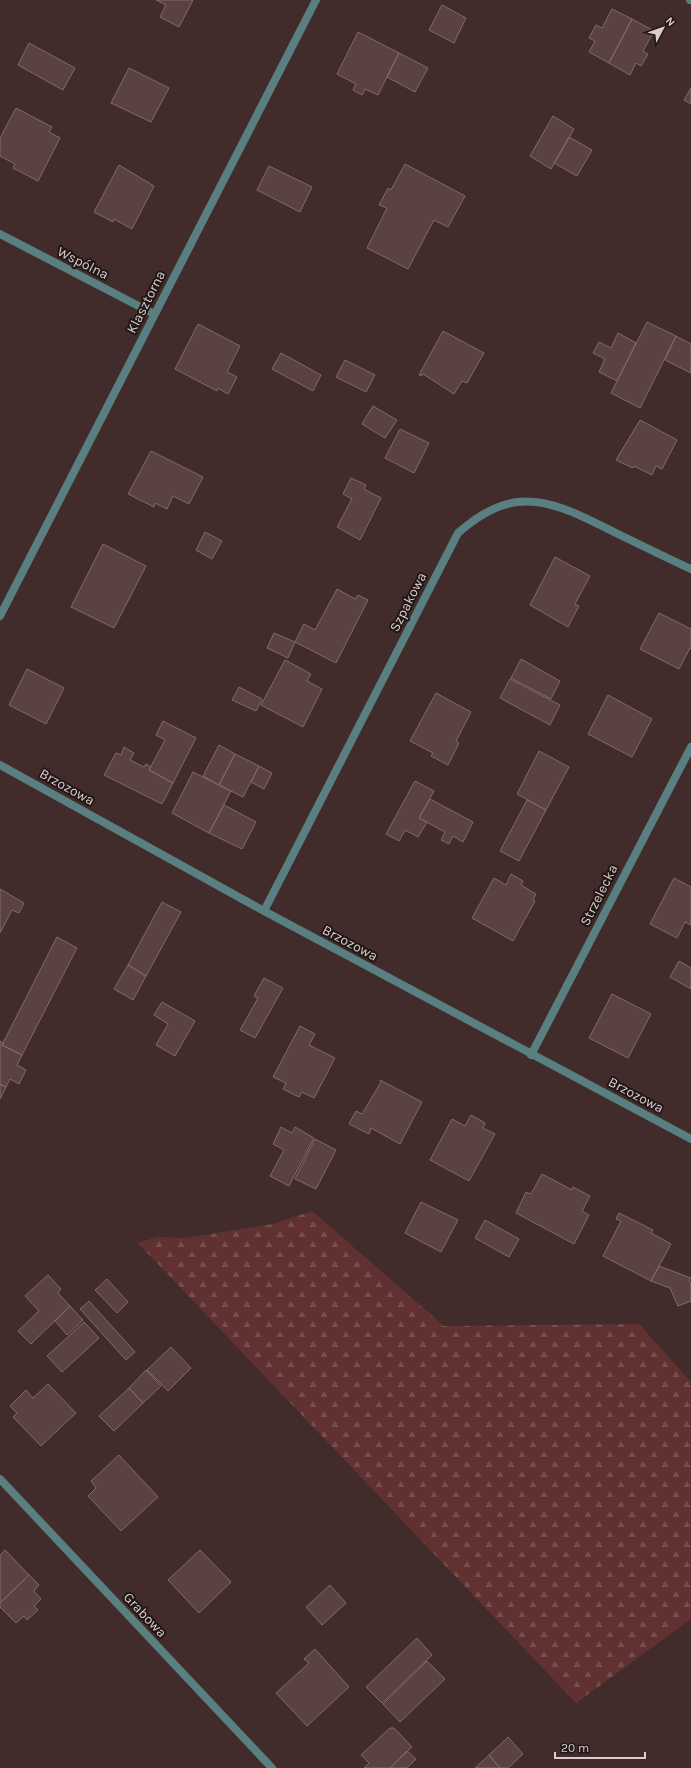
<svg xmlns="http://www.w3.org/2000/svg" width="691" height="1768" font-family="Karla,sans-serif">
<style>
.forest{fill:url(#forest-firs)}
.building{fill:#594241;stroke:#826a68}
.lines{fill:none;stroke-linecap:round;stroke-linejoin:round}
.minor{stroke:#597f81;stroke-width:8}
.tertiary{stroke:#597f81;stroke-width:8}
.labels{text-anchor:middle;dominant-baseline:central;stroke-width:4;stroke-linejoin:round;paint-order:stroke}
.street-label{font-size:14px;fill:#dbcdcc;stroke:#211717}
</style>
<defs>
<pattern id="forest-firs" width="22" height="20" patternUnits="userSpaceOnUse"><rect width="22" height="20" fill="#613131"/><path d="M5 1l3.5 6h-7zM16 11l3.5 6h-7z" fill="#774e4e"/></pattern>
</defs>
<rect width="100%" height="100%" fill="#412c2b"/>
<!-- forest -->
<path class="forest" d="M312 1211 444 1326 639 1324 691 1382V1619L576 1703 138 1243 157 1237 185 1238 273 1224Z"/>
<!-- building -->
<path class="building" d="M156 0H193L179 27 160 17 166 5Z
M442 5 466 18 454 43 429 30Z
M612 9 632 19 609 63 589 52 595 41 589 38 596 25 602 28Z
M632 19 654 31 643 51 648 54 641 66 636 63 630 75 609 63Z
M358 32 399 53 378 95 365 89 362 95 353 90 356 84 337 74Z
M29 43 75 68 63 90 18 65Z
M399 53 428 68 415 92 387 77Z
M129 68 169 88 151 122 111 103Z
M691 88V104L684 100Z
M16 108 52 127 49 132 60 138 38 181 13 168 15 164 0 156V138Z
M553 116 574 129 551 169 530 156Z
M569 137 592 150 577 176 554 163Z
M405 164 465 196 448 227 434 220 408 269 367 248 387 208 379 205 388 188 391 190Z
M119 165 154 186 132 229 114 219 113 222 94 212Z
M269 166 312 187 300 212 257 190Z
M647 322 676 336 640 408 611 393Z
M198 324 240 346 227 372 237 377 228 394 218 388 217 391 175 369Z
M443 331 484 353 467 383 462 381 454 394 423 374 421 376 419 375Z
M618 333 636 343 617 381 599 372 605 359 593 353 599 342 611 348Z
M676 336 691 344V373L665 360Z
M281 353 321 375 313 391 272 369Z
M345 360 375 375 366 392 336 377Z
M373 406 397 420 385 438 362 424Z
M640 420 677 440 662 469 656 466 652 475 634 466 633 468 616 460Z
M400 429 429 443 414 473 385 458Z
M151 451 203 477 189 504 173 496 167 509 155 503 154 507 128 494Z
M351 478 366 485 364 489 381 498 360 540 337 527 352 499 343 494Z
M205 532 222 541 212 559 196 550Z
M103 544 146 566 114 628 71 607Z
M555 557 590 576 575 604 579 606 568 627 530 605Z
M337 589 355 599 358 595 368 600 336 663 295 642 304 624 315 630Z
M659 613 691 629V649L690 648 679 669 640 649Z
M274 633 295 642 288 658 267 648Z
M521 659 560 681 551 699 511 678Z
M285 660 311 674 307 681 322 689 303 727 261 705Z
M27 669 64 688 46 724 9 705Z
M510 679 560 705 550 725 500 698Z
M239 687 262 699 256 711 232 700Z
M436 693 471 712 456 741 459 743 448 765 431 756 433 753 410 741Z
M608 695 652 719 632 757 588 734Z
M163 721 196 738 173 783 149 770 165 740 156 735Z
M219 745 235 754 219 785 203 776Z
M124 747 134 753 130 760 144 767 146 764 151 767 149 770 173 783 162 804 104 775 116 753 121 755Z
M539 751 569 767 546 810 517 794Z
M235 754 259 766 243 797 219 785Z
M259 766 272 773 264 789 251 782Z
M193 772 231 791 209 833 172 813Z
M415 781 434 791 419 818 427 822 418 837 405 830 399 841 386 834Z
M430 799 473 822 463 842 453 836 449 844 441 840 445 832 419 818Z
M527 800 546 810 519 861 500 851Z
M224 805 256 822 242 849 209 833Z
M511 874 523 881 521 885 536 894 533 900 535 901 513 941 472 918 494 878 506 885Z
M674 878 691 887V925L685 922 677 938 650 924Z
M0 889 24 903 19 913 12 910 0 933Z
M162 902 181 912 146 976 128 965Z
M57 937 77 948 22 1055 2 1045Z
M679 961 691 968V989L670 977Z
M128 965 146 976 133 1000 114 989Z
M264 978 283 988 255 1038 240 1030 258 998 254 996Z
M612 994 651 1014 628 1058 589 1038Z
M162 1002 195 1021 175 1056 156 1045 168 1024 154 1015Z
M300 1026 315 1034 309 1045 335 1058 314 1098 302 1092 299 1097 283 1089 286 1083 273 1077Z
M0 1041 4 1043 2 1045 22 1055 17 1065 26 1070 19 1084 10 1079 6 1087 0 1084Z
M380 1080 422 1102 400 1144 371 1128 369 1134 349 1124 356 1111 362 1114 381 1082Z
M0 1084 6 1087 0 1099Z
M471 1115 485 1123 483 1128 495 1134 469 1181 430 1160 452 1119 465 1126Z
M281 1127 292 1133 295 1127 314 1138 289 1186 270 1176 284 1150 273 1144Z
M315 1139 336 1150 316 1189 295 1179Z
M542 1174 572 1190 573 1187 590 1196 582 1211 589 1215 574 1244 516 1213 526 1192 531 1194Z
M421 1202 458 1220 441 1252 405 1233Z
M619 1213 653 1230 651 1233 671 1244 651 1281 603 1256 621 1221 616 1219Z
M485 1220 519 1239 509 1257 475 1238Z
M659 1266 691 1278 689 1280 691 1285V1301L678 1306 670 1288 651 1281Z
M48 1275 61 1289 58 1293 70 1306 31 1344 18 1331 39 1311 25 1296Z
M107 1279 128 1302 117 1313 95 1290Z
M89 1301 135 1352 126 1360 80 1309Z
M70 1306 83 1320 67 1335 55 1321Z
M84 1322 99 1338 62 1372 47 1356Z
M171 1347 191 1368 168 1391 147 1370Z
M146 1370 161 1386 143 1403 129 1388Z
M48 1384 76 1413 41 1446 13 1417 17 1413 10 1406 26 1390 33 1398Z
M129 1388 143 1403 114 1431 99 1416Z
M119 1455 158 1497 121 1531 88 1496 96 1488 91 1481Z
M5 1550 29 1575 0 1603V1555Z
M200 1550 231 1582 199 1613 168 1580Z
M29 1575 39 1585 34 1591 41 1599 34 1606 38 1610 27 1620 24 1616 16 1623 0 1607V1603Z
M330 1585 346 1603 322 1625 306 1607Z
M417 1638 432 1655 382 1703 366 1687Z
M315 1649 349 1687 307 1726 276 1693 309 1663 304 1659Z
M427 1661 445 1679 400 1722 383 1704Z
M390 1728H394L412 1747 390 1768H364L369 1763 361 1755Z
M508 1737 523 1754 508 1768H500L489 1755Z
M407 1751 416 1759 407 1768H390Z
M489 1755 500 1768H475Z"/>
<g class="lines">
<!-- minor -->
<path class="minor" d="M690 0H691
M0 234 154 314
M0 616 316 0
M0 765 264 911 691 1139
M264 911 458 533C475 518 494 505 517 502 553 498 589 520 620 535 643 546 667 558 691 569
M531 1055 691 747"/>
<!-- tertiary -->
<path class="tertiary" d="M0 1479 272 1768"/>
</g>
<g class="labels">
<!-- street labels -->
<g class="street-label">
<text transform="translate(83 263) rotate(27)">Wspólna</text>
<text transform="translate(146 302) rotate(-63)">Klasztorna</text>
<text transform="translate(408 602) rotate(-63)">Szpakowa</text>
<text transform="translate(67 787) rotate(29)">Brzozowa</text>
<text transform="translate(599 895) rotate(-63)">Strzelecka</text>
<text transform="translate(350 943) rotate(28)">Brzozowa</text>
<text transform="translate(636 1095) rotate(28)">Brzozowa</text>
<text transform="translate(145 1615) rotate(47)">Grabowa</text>
</g>
</g>
<!-- north arrow -->
<g transform="translate(663 28) rotate(49)" stroke="#211717" stroke-width="3" paint-order="stroke">
<path d="M0-3L7 15L0 10L-7 15Z" fill="#dbcdcc"/>
<text y="-6" font-size="11" font-weight="bold" text-anchor="middle" fill="#dbcdcc">N</text>
</g>
<!-- scale -->
<path d="M555 1752v6h90v-6" fill="none" stroke="#dbcdcc" stroke-width="2"/>
<text x="561" y="1752" font-size="12" fill="#dbcdcc" stroke="#211717" stroke-width="3" paint-order="stroke">20 m</text>
</svg>
